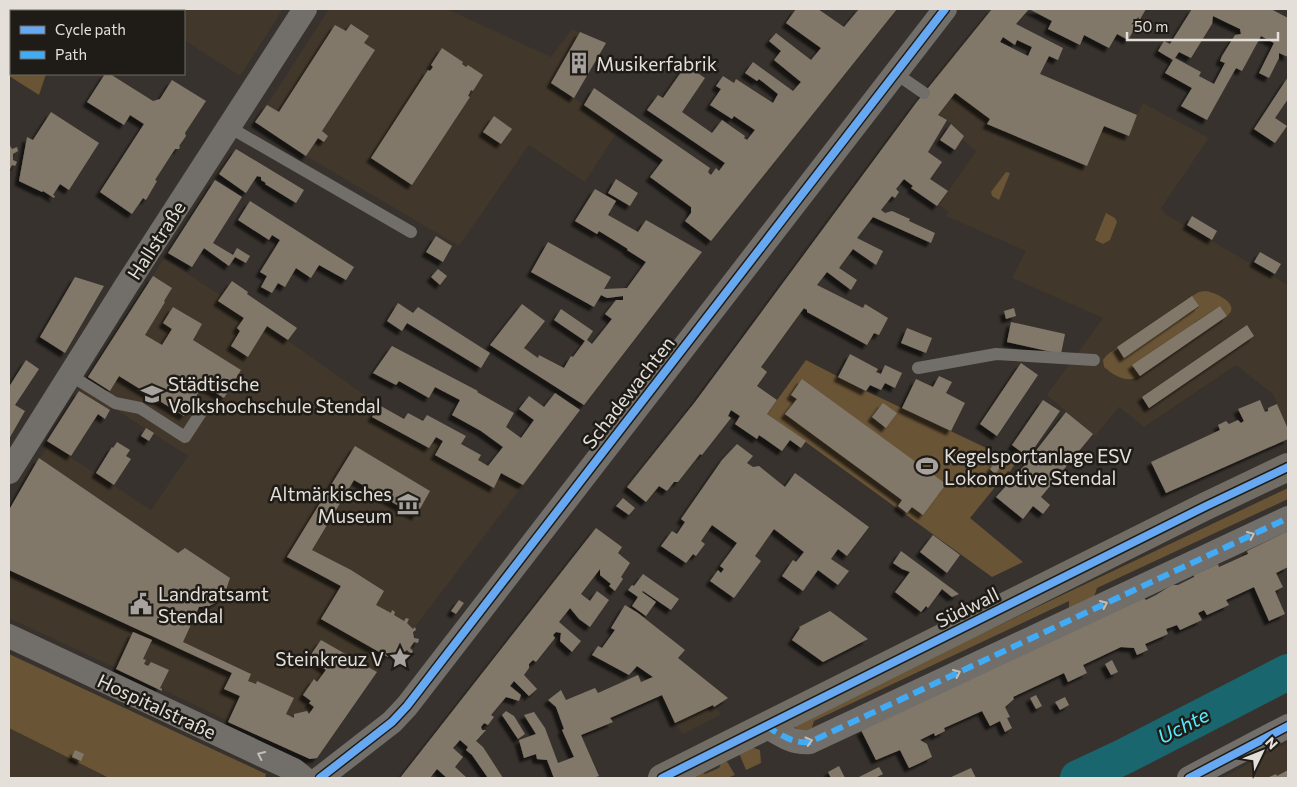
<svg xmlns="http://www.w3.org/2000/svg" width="1297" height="787" font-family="Commissioner,sans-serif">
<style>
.built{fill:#41372a}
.green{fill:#695436}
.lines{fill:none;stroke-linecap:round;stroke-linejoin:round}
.river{stroke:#1a666e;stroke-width:36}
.building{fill:#82786a;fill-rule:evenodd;filter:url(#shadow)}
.service{stroke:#726e69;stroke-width:12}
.minor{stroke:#726e69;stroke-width:24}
.secondary{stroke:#716c64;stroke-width:28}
.quiet{stroke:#42abf6;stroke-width:6;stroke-dasharray:12 6;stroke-linecap:butt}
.cycleway-casing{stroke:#1f1c17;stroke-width:11}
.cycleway{stroke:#66a8f1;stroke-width:8}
.oneway{stroke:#c2bdb7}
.labels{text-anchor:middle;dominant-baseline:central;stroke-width:5;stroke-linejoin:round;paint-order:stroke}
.poi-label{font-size:19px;fill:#e4dfd9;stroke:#1f1c17;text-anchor:start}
.street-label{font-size:19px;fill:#e4dfd9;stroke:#1f1c17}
.water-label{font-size:20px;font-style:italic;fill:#57ebfd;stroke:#1f1c17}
</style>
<defs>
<filter id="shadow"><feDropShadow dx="-4.5" dy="4.5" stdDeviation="1" flood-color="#0009"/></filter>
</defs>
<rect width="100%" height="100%" fill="#37322d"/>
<!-- built -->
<path class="built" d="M72 9H283L240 76 184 40V11H71Z
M329 9H447L551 57 572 29 606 43 574 98 619 129 585 182 529 145 459 246 306 156 255 122 267 105Z
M965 41 986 56 1013 62 1137 115 1143 103 1209 138 1161 208 1167 215 1288 285V429L1273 394 1236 365 1144 427 1119 407 1095 436 1047 395 1103 318 1012 278 1026 251 946 216 949 212 939 205 976 151 962 139 964 136 947 120 916 103Z
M164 258 267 326 379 405 523 485 415 627 416 630 413 632 414 638 419 639 418 643 414 642 410 648 413 651 411 654 407 651 401 654V658H398L397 654 390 653 317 758 310 759 9 618V510L49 443 151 510 188 456 112 407 110 410 79 391Z
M652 655 722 714 682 735 653 677 641 668 618 658Z
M9 728 102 775 100 778H9Z
M1288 742V778H1222Z"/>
<!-- green -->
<path class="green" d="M9 9H66L65 11H11V74H46L39 95 9 76Z
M1006 172 1010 173 999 200 992 196 991 192Z
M1106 213 1115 218 1117 222 1110 240 1103 244 1095 240Z
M1205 291C1215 292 1242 304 1227 316L1220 306 1194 323 1195 338 1188 328 1133 366 1140 376C1128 384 1114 376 1104 367L1103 360 1106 356 1117 347 1124 357 1173 309 1180 320 1199 307 1192 296 1199 292Z
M806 360 866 391 1016 462 1010 472 1008 471 970 518 1023 562 992 577 767 414Z
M1288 488V499L1097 588 1094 597 1069 609V601L814 721 810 735 794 727 795 722Z
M9 654 266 774 265 778H109L9 728Z
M751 747 760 750 761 763 746 770 739 753Z
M723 759 728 763 735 775 727 778H696L695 774 700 771 705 774 719 768Z"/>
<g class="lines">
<!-- river -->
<path class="river" d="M1078 778 1125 756 1288 672"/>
</g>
<!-- building -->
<path class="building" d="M84 9H91L97 11H83Z
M99 9H124L123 11H105Z
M796 9H818L844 27 859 9H897L711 241 685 221 691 213V207L650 177 663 160 584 105 594 88 710 168 708 172 711 175 716 168 719 171 725 163 647 110 658 95 663 98 686 65 705 78 682 112 712 133 722 120 745 136 744 138 747 140 755 130 734 116 732 119 710 105 721 89 716 86 723 76 734 83 736 79 773 103 778 94 759 79 757 81 745 73 753 62 793 91 801 82 774 60 781 51 769 41 776 33 811 60 821 48 786 23Z
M992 9H1146L1128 40 1117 34 1109 48 1084 35 1080 45 1048 29 1052 21 1029 9 1016 24 1063 48 1058 60 1049 56 1040 74 1137 115 1129 136 1104 126 1087 166 987 124 990 119 955 93 938 115 947 120 928 152 942 162 930 179 948 191 937 206 911 188 913 186 904 179 896 189 899 192 895 198 892 196 881 210 885 213 892 211 910 219 909 221 935 233 931 243 873 217 857 238 883 251 876 265 853 249 839 268 857 280 851 290 827 272 817 285 863 308 865 304 888 318 879 335 874 333 867 345 807 312V310L804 308 761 367 767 372 757 386 777 400 767 414 806 441 801 448 790 440 782 451 759 435 757 439 735 424 740 416 731 410 728 416 731 418 702 455 700 454 678 482H674L667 491 659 486 646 502 627 487 695 402 916 103ZM1003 37 1015 45 1017 40 1032 47 1028 56 1000 42Z
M1192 9H1271L1288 18V57L1279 53V58L1269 78 1259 73 1274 43 1261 36 1242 71 1236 68 1207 120 1181 106 1192 88 1165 73 1173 60 1158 51 1164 41 1170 44ZM1213 16 1240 29 1241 34 1235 35 1222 56 1220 61 1225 63 1214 84 1199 76 1201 72 1175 58 1179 52 1191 58 1212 24Z
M351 24 369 36 364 43 375 50 322 131 328 136 324 142 318 138 306 156 255 122 267 105 279 112 335 25 346 31Z
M580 32 606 43 574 98 551 83Z
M442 48 463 62 462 64 466 67 468 65 483 75 473 91 471 90 468 96 470 97 412 185 371 158 428 70 430 71 433 67 431 65Z
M105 74H110L153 101 160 99 172 80 206 101 185 133 186 136 179 146 180 147 179 149H175L155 180 157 181 146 200 143 198 132 214 100 192 144 124 130 115 124 125 87 102Z
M1288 77V99L1275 118 1287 126 1275 143 1254 129Z
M51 112 99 143 69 190 60 184 53 195 55 196 54 198 43 191 42 192 19 181 27 137 33 140Z
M494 116 512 129 501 144 483 132Z
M951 124 964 136 955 150 940 140Z
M9 144 12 149 17 147 18 151 13 154V160L17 162 15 166 12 165 9 171Z
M236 149 304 190 296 203 265 184 266 183 261 180V177L257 176 246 193 219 174Z
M616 179 638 193 630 206 608 193Z
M215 180 242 197 213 243 233 255 237 248 250 256 246 263 235 257 229 266 204 248 192 267 168 253Z
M595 189 616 201 608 215 638 232 646 220 702 252 584 405 490 345 522 304 545 321 524 348 538 358 539 355 564 368 571 356 573 357 585 341 554 320 561 309 593 331 587 340 592 344 612 319 605 314 616 300H623V296L607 298 601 295 594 307 531 272 548 242 611 277 604 289 627 288 646 262 627 250 628 249 599 231 597 234 575 221Z
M250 201 354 267 346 280 319 265 311 278 296 268 285 287 278 283 272 293 261 287 267 276 260 272 280 240 272 235 269 240 238 220Z
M1192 216 1217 231 1212 240 1187 225Z
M436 236 452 246 443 262 426 252Z
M1260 252 1281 264 1275 274 1254 262Z
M438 269 447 276 440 285 431 277Z
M153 276 172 288 164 301 165 302 145 335 162 345 172 329 163 323 173 307 202 324 193 340 241 370 224 398 203 385 184 416 119 376 110 391 88 377Z
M75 277 104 286 65 353 40 337Z
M232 281 248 292 247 294 297 328 288 340 267 326 248 357 231 346 240 331 237 328 244 318 218 301Z
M1192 296 1199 306 1124 358 1117 347Z
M398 303 413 313 418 307 490 353 481 368 407 323 402 331 387 321Z
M1220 306 1227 316 1140 376 1132 365Z
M1014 308 1016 316 1006 319 1004 311Z
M1011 322 1065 334 1061 354 1007 342Z
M1247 325 1254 336 1149 408 1142 397Z
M907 328 932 338 926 353 901 343Z
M392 346 478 391 477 392 514 413 506 427 521 438 534 420 519 409 529 396 544 407 555 393 580 410 523 485 501 473 494 488 435 455 443 441 436 437 429 448 372 417 379 405 404 419 408 413 423 421 427 415 466 436 461 444 481 455 478 460 488 466 503 447 481 431 452 415 460 400 435 387 429 398 399 381 396 385 373 373Z
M850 354 878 369 876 372 881 374 885 365 902 373 895 388 885 383 881 390 870 385 866 391 838 377Z
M26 360 39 369 15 405 25 411 9 439V387Z
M1021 363 1038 375 997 436 980 424Z
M939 376 952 382 946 393 965 403 951 431 902 408 916 379 933 387Z
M802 379 946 484 923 515 912 507 907 513 898 506 902 500 785 414 797 399 791 395Z
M79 391 110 410 105 419 98 414 71 456 47 441Z
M1043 400 1060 411 1028 457 1012 445Z
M1260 400 1265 412 1268 411V408L1277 404 1288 429V439L1166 493 1151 462 1220 430 1218 425 1226 421 1229 424 1238 420 1241 423 1244 421 1238 409Z
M883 403 897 413 886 428 872 417Z
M1066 412 1093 434 1041 497 1050 505 1043 514 1033 506 1023 519 996 497 1024 466Z
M146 428 154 433 149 441 141 436Z
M117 442 130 450 126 456 131 459 114 485 96 473 112 447 113 448Z
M737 444 753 456 747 463 753 467 759 466 785 487 795 473 869 527 847 556 838 549 831 559 849 571 838 585 818 570 803 591 782 576 793 560 796 562 804 552 774 529 755 556 761 561 734 598 710 581 718 570 721 573 724 569 720 566 737 543 712 525 701 541 705 544 696 556 693 554 686 563 661 546 672 531 677 534 685 522 681 519 722 460Z
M355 446 430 491 416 516 354 480 312 550 351 570 384 591 376 605 391 613 392 610 395 612 394 615 404 621 406 618 409 619 407 623 413 629 415 627 416 630 413 632 414 638 419 639 418 643 414 642 410 648 413 651 411 654 407 650 401 654V658H398L397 654 390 653 388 657 321 619 341 586 287 557Z
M39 458 178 553 185 548 230 578 225 593 219 601 209 606 199 607 183 642 251 674 248 681 256 684 257 681 294 698 286 714 294 718V714L307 711 309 714 314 707 309 703 311 701 303 695 314 679 317 682 326 670 313 660 310 656 321 640 377 672 317 758 310 759 228 722 240 696 224 689 232 673 9 570V510Z
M996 462 1001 466 995 474 990 469Z
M623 498 635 508 629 515 616 506Z
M596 528 622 547 618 553 630 563 621 577 623 579 615 591 609 586 611 584 600 575V569L581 594 590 601 597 591 609 600 590 627 579 619 570 608 559 622 581 641 572 652 560 641 561 633 556 632 553 635 555 638 536 662 533 660 529 664V668L524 675 537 689 529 696 514 681 510 686 521 695 519 701 506 697 491 715 494 717 488 725 484 723 481 727 482 730H486L476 741 483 747 503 778H488L472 755 466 750 468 747 460 740 453 748 463 757 455 767 467 778H447L437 769 430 778H400Z
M1288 531V567L1276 573 1283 587 1275 591 1285 614 1269 621 1254 587 1226 600 1229 605 1207 615 1204 610 1198 613 1202 620 1180 630 1177 625 1166 629 1168 634 1145 644 1148 650 1137 655 1134 648 1121 647 1083 665 1087 673 1068 682 1064 673 1013 697 1014 699 1005 707 1010 717 1007 718 1012 728 1005 732 1000 721 990 726 982 711 944 728 945 731 935 736 934 733 920 740 927 744 932 757 920 763 909 768 900 750 876 760 861 730 1144 598 1146 600 1156 595 1172 585H1178L1194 577V575L1218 564 1219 567 1248 554 1247 551Z
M933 535 960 555 947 573 920 552Z
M901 551 959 594 952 597 942 589 928 608 926 606 921 612 895 592 910 572 902 569 893 563Z
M643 574 679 599 671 610 643 591 642 592 656 602 646 616 632 606 638 597 628 590 632 585 634 586Z
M459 600 464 603 456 614 451 611Z
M625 605 638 613 685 650 678 658 728 698 714 707 713 705 675 723 662 695 610 718 613 722 581 735 599 776 593 778H554L547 760 537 759 536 754 524 758 519 740 536 734 524 715 534 712 545 728 558 763 574 757 562 730 564 729 556 707 548 700 561 690 566 700 595 688 598 693 638 675 641 682 653 677 637 666 629 675 592 655 598 646 602 648 615 630 611 628Z
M830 611 868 639 823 662 792 640 800 628 799 627Z
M133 632 152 640 143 659 146 660 144 664 148 666 151 662 169 670 160 688 162 689V691L116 669Z
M1112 660 1118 672 1111 675 1105 664Z
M1036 695 1042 706 1036 709 1030 698Z
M1065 697 1069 705 1060 710 1055 702Z
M506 711 514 716 525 734 518 739 502 715Z
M75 750 84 754 81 761 72 757Z
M839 766 845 778H831L828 772Z
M879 767 883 774 875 778H857Z
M971 768 976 778H949Z
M1288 770V778H1267L1276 774 1277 776Z"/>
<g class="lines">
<!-- service -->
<path class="service" d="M895 73 924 93
M229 127 411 232
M918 368 996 354 1094 360
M70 375 115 403 140 408 185 437 202 411"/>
<!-- minor -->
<path class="minor" d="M9 472 126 286 305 9
M9 636 294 770 304 778
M766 726C780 734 792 744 810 742L1288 518
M320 778 392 722 407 706 945 9
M1189 778 1288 726"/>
<!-- secondary -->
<path class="secondary" d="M662 778 1206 506 1288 467"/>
<!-- quiet -->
<path class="quiet" d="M766 726C780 734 792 744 810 742L1288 518"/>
<!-- cycleway casing -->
<g class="cycleway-casing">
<path id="cycleway" d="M320 778 392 722 407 706 945 9
M662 778 1206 506 1288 467
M1189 778 1288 726"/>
</g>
<!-- cycleway -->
<use href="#cycleway" class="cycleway"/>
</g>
<!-- one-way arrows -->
<defs><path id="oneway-chevron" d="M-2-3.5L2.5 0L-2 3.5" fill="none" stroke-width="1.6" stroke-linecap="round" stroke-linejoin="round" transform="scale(1.25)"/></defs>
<g class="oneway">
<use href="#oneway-chevron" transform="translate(1251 535) rotate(-25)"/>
<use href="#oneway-chevron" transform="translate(1104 604) rotate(-25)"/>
<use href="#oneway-chevron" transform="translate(957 673) rotate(-25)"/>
<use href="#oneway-chevron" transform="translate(809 741) rotate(-16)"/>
<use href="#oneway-chevron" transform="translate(261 755) rotate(-155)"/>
</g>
<!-- icons -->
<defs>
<g id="building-bare" transform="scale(1.725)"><path d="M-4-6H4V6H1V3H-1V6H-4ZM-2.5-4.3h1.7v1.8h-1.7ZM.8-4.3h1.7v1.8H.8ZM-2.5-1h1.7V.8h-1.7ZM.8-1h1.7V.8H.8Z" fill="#a7a29d" stroke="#1f1c17" stroke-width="2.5" paint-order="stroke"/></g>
<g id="university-bare" transform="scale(1.725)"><path d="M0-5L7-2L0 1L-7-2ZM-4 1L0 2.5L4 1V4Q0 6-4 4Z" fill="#a7a29d" stroke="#1f1c17" stroke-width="2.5" paint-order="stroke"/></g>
<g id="stadium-bare" transform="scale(1.725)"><path d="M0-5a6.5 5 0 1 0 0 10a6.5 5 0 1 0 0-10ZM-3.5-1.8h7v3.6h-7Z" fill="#a7a29d" stroke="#1f1c17" stroke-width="2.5" paint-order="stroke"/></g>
<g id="museum-bare" transform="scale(1.725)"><path d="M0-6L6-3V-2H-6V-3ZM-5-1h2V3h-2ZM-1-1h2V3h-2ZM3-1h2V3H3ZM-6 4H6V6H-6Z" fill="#a7a29d" stroke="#1f1c17" stroke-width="2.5" paint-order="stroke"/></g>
<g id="civic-bare" transform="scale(1.725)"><path d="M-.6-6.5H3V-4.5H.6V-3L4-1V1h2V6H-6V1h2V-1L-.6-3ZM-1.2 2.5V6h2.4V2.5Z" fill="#a7a29d" stroke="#1f1c17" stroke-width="2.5" paint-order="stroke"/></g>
<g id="sight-bare" transform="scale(1.725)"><path d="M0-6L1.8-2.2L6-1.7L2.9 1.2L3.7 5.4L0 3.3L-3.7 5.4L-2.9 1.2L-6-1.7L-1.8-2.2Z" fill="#a7a29d" stroke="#1f1c17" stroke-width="2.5" paint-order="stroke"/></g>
</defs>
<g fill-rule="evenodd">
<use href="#building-bare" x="579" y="63"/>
<use href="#university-bare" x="152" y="394"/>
<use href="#stadium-bare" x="927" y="466"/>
<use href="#museum-bare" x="408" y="504"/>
<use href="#civic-bare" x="141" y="604"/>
<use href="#sight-bare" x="400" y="658"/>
</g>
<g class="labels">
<!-- poi labels -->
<g class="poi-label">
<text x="596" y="63">Musikerfabrik</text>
<text x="168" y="383">Städtische<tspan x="168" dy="22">Volkshochschule Stendal</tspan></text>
<text x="944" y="455">Kegelsportanlage ESV<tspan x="944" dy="22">Lokomotive Stendal</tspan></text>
<text x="392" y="493" text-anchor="end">Altmärkisches<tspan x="392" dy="22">Museum</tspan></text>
<text x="158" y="593">Landratsamt<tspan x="158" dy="22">Stendal</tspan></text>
<text x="384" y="658" text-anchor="end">Steinkreuz V</text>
</g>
<!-- street labels -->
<g class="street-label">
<text transform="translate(156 240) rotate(-57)">Hallstraße</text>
<text transform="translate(628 392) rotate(-52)">Schadewachten</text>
<text transform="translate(967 607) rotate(-26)">Südwall</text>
<text transform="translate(157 706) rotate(25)">Hospitalstraße</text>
</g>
<!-- water labels -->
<g class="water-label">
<text transform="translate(1183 725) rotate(-27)">Uchte</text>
</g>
</g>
<!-- border -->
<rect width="1297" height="787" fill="none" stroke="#e4dfd9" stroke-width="20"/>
<!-- legend -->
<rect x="10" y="10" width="175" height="65" fill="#1f1c17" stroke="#6e6a65"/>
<rect x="20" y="26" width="25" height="8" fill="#66a8f1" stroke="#6e6a65"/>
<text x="55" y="35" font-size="15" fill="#e4dfd9">Cycle path</text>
<rect x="20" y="51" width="25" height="8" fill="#42abf6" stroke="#6e6a65"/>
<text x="55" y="60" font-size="15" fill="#e4dfd9">Path</text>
<!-- north arrow -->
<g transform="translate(1262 752) rotate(47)" stroke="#1f1c17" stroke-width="4" paint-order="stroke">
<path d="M0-4L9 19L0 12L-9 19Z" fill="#e4dfd9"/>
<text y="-8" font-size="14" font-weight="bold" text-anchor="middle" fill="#e4dfd9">N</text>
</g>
<!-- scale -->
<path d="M1127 32v8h151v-8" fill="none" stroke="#e4dfd9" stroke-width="2.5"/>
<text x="1134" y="32" font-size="15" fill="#e4dfd9" stroke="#1f1c17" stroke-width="4" paint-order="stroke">50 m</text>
</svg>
